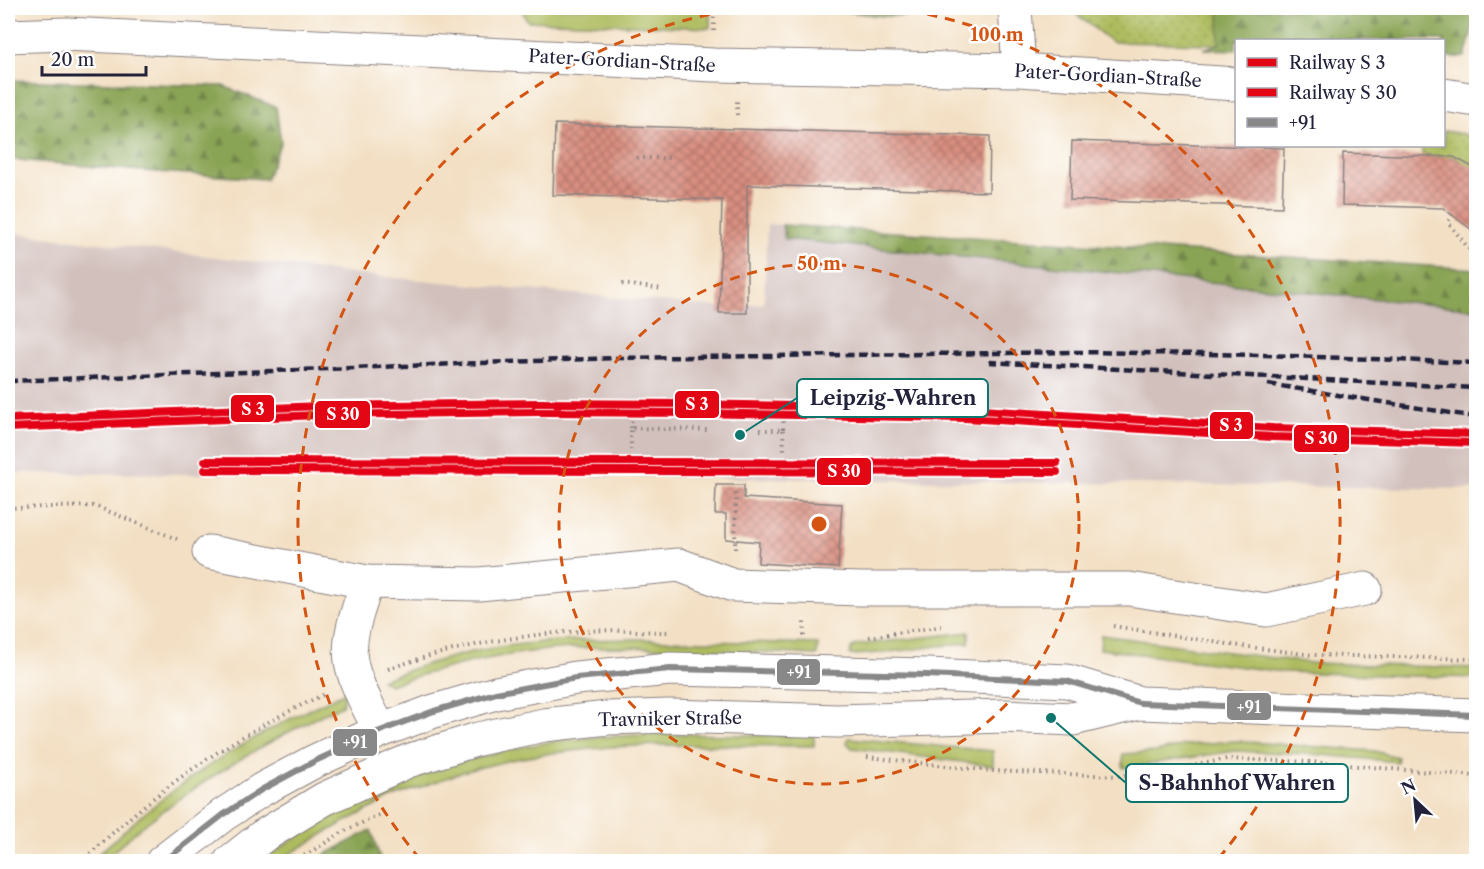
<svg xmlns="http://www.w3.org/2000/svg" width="1484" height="869" font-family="'Libre Caslon Text',serif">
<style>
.railway{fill:#d1c0bc}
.grass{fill:#aebc5e;stroke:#686f4c;stroke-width:1.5}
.forest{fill:url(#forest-firs);stroke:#566348;stroke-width:1.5}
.park{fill:url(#park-dots);stroke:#686f4c;stroke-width:1.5}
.building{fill:url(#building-cross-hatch)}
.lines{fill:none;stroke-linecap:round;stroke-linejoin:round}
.minor-casing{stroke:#8a8180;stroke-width:35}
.major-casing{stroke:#8a8180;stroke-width:35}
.path{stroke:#8a8180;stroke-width:4;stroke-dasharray:1.5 4.5;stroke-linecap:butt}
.minor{stroke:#fff;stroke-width:33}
.major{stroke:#fff;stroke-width:33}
.rail{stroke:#22223b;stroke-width:4.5;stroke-dasharray:9 4.5;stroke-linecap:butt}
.bus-1-casing{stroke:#fff;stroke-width:10}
.bus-1{stroke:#888;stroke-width:6}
.rail-1-casing{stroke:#fff;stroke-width:12}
.rail-2-casing{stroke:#fff;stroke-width:12}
.rail-1{stroke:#e30614;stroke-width:8}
.rail-2{stroke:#e30614;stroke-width:8}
.ring{fill:none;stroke:#d45411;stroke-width:3;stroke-dasharray:10 8}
.labels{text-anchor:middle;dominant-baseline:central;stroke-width:5;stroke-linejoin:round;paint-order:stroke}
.street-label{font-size:18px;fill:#22223b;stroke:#fff}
.centre{fill:#d45411;stroke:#fff;stroke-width:3}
.ring-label{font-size:18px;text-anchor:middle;font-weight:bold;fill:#d45411;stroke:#fff;stroke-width:5;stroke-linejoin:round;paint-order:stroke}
.leader{fill:none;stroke:#0f766e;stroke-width:2}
.callout-dot{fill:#0f766e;stroke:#fff;stroke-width:2}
.callout{fill:#fff;stroke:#0f766e;stroke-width:2}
.callout-label{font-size:20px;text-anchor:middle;font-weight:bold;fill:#22223b}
.line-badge{stroke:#fff;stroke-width:2}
.badge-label{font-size:16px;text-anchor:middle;font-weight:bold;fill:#fff}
</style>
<defs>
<pattern id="forest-firs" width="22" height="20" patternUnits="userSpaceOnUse" patternTransform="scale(1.5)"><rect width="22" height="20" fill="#8aa455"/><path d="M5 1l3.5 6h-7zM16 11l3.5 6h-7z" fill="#708548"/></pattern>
<pattern id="park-dots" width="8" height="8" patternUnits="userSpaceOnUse" patternTransform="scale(1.5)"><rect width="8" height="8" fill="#aebc5e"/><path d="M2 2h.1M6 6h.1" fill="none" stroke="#95a153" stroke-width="1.8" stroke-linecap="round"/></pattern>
<pattern id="building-cross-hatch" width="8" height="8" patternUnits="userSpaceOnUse" patternTransform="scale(1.5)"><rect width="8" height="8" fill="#d98f80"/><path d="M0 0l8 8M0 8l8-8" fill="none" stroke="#b0746a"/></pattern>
</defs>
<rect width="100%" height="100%" fill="#fff"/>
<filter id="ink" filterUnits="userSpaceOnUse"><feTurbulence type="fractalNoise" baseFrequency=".0167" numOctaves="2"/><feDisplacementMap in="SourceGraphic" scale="12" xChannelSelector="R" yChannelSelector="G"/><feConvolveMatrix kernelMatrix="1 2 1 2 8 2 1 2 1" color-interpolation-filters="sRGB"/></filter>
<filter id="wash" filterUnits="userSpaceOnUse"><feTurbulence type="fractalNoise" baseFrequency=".008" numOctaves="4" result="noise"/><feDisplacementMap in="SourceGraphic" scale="24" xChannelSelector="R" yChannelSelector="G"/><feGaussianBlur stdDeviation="1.35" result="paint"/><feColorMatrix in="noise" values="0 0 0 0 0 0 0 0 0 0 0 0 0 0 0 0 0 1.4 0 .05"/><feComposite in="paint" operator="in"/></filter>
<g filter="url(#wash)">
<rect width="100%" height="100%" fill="#f3e0c4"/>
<!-- railway -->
<path class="railway" d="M767 224 1476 269V489L671 477 8 473V232L364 275 719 307 720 313H747V305L764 304Z"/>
<!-- grass -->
<path class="grass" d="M521 8H710V28L527 21Z
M969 632V643C929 646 890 654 850 655L851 649 856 645Z
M1101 635 1311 663 1476 668V678L1283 672 1100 649Z
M633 639 818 644 817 655C737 652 655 645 574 648 511 651 450 665 390 685L381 680C413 668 444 658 477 651 528 640 581 640 633 639Z
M346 692 342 705C273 738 209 775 148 822 132 834 118 848 103 861L90 862C117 837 144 812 174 790 227 750 286 719 346 692Z
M665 734 814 736V746L660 745 611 747 552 753 511 760 466 771 393 797 339 825 278 861 261 862C345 799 447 758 551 742 588 736 627 736 665 734Z
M848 738 993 751V766L852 748 847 743Z
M1235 741 1374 751 1398 757 1397 762 1311 754 1235 751 1123 768V754L1156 752 1185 745Z"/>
<!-- forest -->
<path class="forest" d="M820 8H937C901 24 858 12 820 8Z
M1219 8H1476V16L1465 57H1444V40H1236V50L1203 49 1219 44Z
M8 80 223 86 276 107 281 142 266 179 141 171 8 159Z
M782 225 1476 269V309L785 239Z
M371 830 381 861H313Z"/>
<!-- park -->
<path class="park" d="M1068 8H1219V44L1112 42Z
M1444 131 1464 134 1476 140V170L1454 157 1422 156V146H1444Z"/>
<g id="blocks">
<!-- building -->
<path class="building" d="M555 124 990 136 989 192 747 185V313H719L722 200 553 195Z
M1072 141 1284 148 1282 207 1070 200Z
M1343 153 1454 157 1476 169V233L1443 208 1342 205Z
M716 485H744V498L842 504 838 568 758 563 759 542 726 539V514H715Z"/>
</g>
</g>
<g filter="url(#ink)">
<use href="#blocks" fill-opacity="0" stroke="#8a8180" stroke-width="1.5"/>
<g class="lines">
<!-- minor casing -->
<g class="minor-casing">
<path id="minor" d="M1015 8 1019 70
M8 36 66 34 714 65 1019 70 1236 84
M1444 95 1476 100
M209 552 367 582 479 584 679 565 733 585 861 589H1129L1266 610 1365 589
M367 582C360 606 347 635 351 661 355 685 370 709 380 731"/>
</g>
<!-- major casing -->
<g class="major-casing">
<path id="major" d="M162 862 223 815 261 790 313 762 380 731 434 711 496 693 576 678 670 669 927 675 1067 681 1140 703 1476 715
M230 862 263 836 324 799 408 761 478 739 544 725 608 718 669 716 838 721 1005 716 1073 719 1139 703"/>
</g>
<!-- path -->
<path class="path" d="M714 31V8
M1471 60 1476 39
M737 115V100
M637 158H671
M1452 214 1448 222 1476 258
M622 284 663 289
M631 428 632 411
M760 430H783L784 411
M783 430 784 450
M631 450V428L707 430
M8 508 95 506 177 539
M735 549 736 490
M1113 626 1233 645 1313 655 1476 659
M804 636V621
M869 637 944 626
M388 669C451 647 519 634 586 631 614 629 642 632 670 632
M867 757 991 771 1118 776 1165 771 1227 759 1311 762 1476 776
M81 862C108 837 135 812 164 790 213 752 268 720 325 694
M294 862 343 832 381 814"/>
<!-- minor -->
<use href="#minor" class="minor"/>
<!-- major -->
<use href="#major" class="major"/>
<!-- rail -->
<path class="rail" d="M989 362 1476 388
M8 381 615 358 1079 352 1265 355 1476 363
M1268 384 1476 417"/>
<!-- bus-1 casing -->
<g class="bus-1-casing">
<path id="bus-1" d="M163 862 223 815 261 790 313 762 380 731 434 711 496 693 576 678 670 669 927 675 1067 681 1140 703 1476 715"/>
</g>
<!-- bus-1 -->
<use href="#bus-1" class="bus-1"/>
<!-- rail-1 casing -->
<g class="rail-1-casing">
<path id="rail-1" d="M8 419 320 406 539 403 689 404 965 409 1273 428 1476 434
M205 461 1057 463"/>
</g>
<!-- rail-2 casing -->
<g class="rail-2-casing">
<path id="rail-2" d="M8 428 320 415 539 412 689 413 965 418 1272 437 1476 443
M205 470 1057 472"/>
</g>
<!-- rail-1 -->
<use href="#rail-1" class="rail-1"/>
<!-- rail-2 -->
<use href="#rail-2" class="rail-2"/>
</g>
</g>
<!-- distance rings -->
<g class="ring">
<circle cx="819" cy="524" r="260"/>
<path d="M420 859A521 521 0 0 1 746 8M892 8A521 521 0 0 1 1218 859"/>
</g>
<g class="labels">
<!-- street labels -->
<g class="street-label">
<text transform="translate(622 61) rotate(3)">Pater-Gordian-Straße</text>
<text transform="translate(1108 76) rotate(3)">Pater-Gordian-Straße</text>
<text transform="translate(670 719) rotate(-1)">Travniker Straße</text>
</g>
</g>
<circle cx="819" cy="524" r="9" class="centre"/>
<g class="ring-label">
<text x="997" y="41">100 m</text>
<text x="819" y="270">50 m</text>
</g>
<!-- callouts -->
<path class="leader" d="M740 435L797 398M1051 718L1126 783"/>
<g class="callout-dot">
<circle cx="740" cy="435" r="6"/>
<circle cx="1051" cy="718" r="6"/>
</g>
<g class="callout">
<rect x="797" y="379" width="191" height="38" rx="6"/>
<rect x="1126" y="764" width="222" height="38" rx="6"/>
</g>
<g class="callout-label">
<text x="893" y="405">Leipzig-Wahren</text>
<text x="1237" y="790">S-Bahnhof Wahren</text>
</g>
<g class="line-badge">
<rect x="674" y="390" width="46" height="29" rx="6" fill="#e30614"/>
<rect x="230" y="394" width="45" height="29" rx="6" fill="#e30614"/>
<rect x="314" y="400" width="57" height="29" rx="6" fill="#e30614"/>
<rect x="1209" y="411" width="45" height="29" rx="6" fill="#e30614"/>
<rect x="1293" y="424" width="57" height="29" rx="6" fill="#e30614"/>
<rect x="816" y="457" width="56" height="29" rx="6" fill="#e30614"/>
<rect x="776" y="658" width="45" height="28" rx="6" fill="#888"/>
<rect x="1226" y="692" width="46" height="29" rx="6" fill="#888"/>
<rect x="332" y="728" width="46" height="29" rx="6" fill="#888"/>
</g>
<g class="badge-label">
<text x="697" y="410">S 3</text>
<text x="253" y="415">S 3</text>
<text x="343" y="420">S 30</text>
<text x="1231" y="431">S 3</text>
<text x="1321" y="444">S 30</text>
<text x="844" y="477">S 30</text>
<text x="799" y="678">+91</text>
<text x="1249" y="713">+91</text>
<text x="355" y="748">+91</text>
</g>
<!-- margin -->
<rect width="1484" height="869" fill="none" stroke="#fff" stroke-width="30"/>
<!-- legend -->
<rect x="1235" y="39" width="210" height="108" fill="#ffffff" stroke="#a7a7b1" stroke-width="1.5"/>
<rect x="1247" y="58" width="30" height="9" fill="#e30614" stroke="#a7a7b1" stroke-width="1.5"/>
<text x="1289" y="69" font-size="18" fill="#22223b">Railway S 3</text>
<rect x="1247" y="88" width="30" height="9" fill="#e30614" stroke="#a7a7b1" stroke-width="1.5"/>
<text x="1289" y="99" font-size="18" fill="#22223b">Railway S 30</text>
<rect x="1247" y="118" width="30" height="9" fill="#888888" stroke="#a7a7b1" stroke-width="1.5"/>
<text x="1289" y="129" font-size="18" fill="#22223b">+91</text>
<!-- north arrow -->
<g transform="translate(1415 800) rotate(334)" stroke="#ffffff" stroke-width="4.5" paint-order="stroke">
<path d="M0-4.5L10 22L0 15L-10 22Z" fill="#22223b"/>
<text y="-9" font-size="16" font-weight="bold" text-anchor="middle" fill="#22223b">N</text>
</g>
<!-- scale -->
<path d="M42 66v9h104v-9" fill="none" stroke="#22223b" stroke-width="3"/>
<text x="51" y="66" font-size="18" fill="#22223b" stroke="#ffffff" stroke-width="4.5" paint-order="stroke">20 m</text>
</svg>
